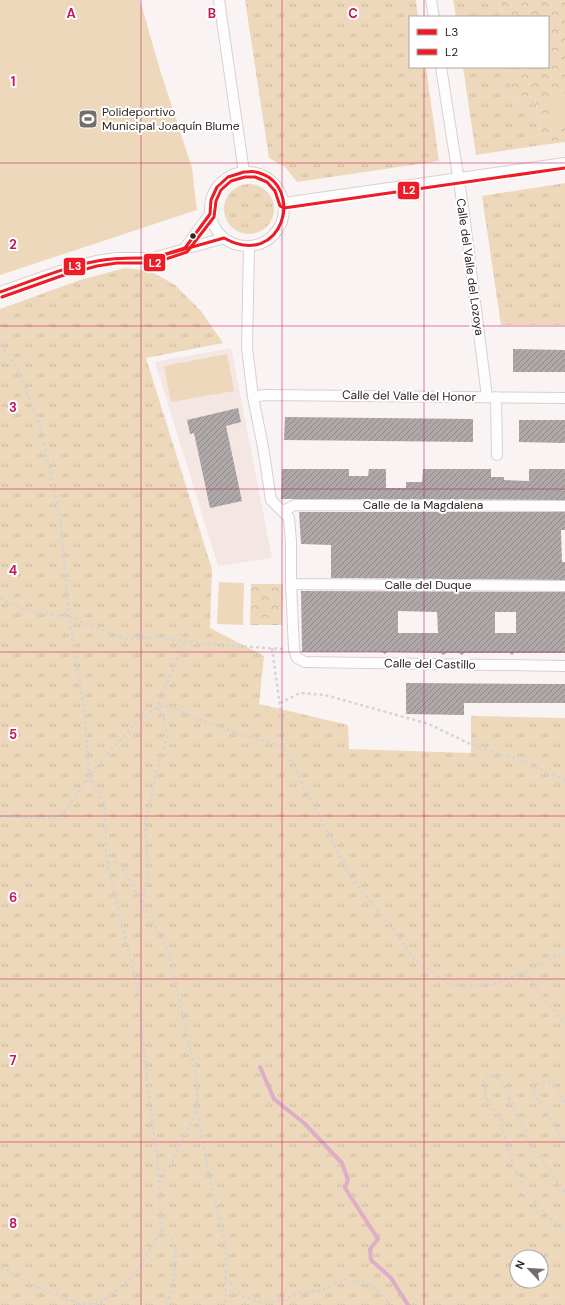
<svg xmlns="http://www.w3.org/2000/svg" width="565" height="1305" font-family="'DM Sans',sans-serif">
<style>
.built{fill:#f3e6e3}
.grass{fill:url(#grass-tufts);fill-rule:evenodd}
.park{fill:url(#park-crowns)}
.garden{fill:#edd8bb}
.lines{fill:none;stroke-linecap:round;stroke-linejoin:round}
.stream{stroke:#deadc8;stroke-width:4}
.building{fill:url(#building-hatch);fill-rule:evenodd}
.minor-casing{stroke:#d8d0ce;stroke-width:12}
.path{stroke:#d6d4d4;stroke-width:2.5;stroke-dasharray:3 3;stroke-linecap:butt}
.minor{stroke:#fefdfd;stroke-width:10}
.bus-1-casing{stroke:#fff;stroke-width:6}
.bus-2-casing{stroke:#fff;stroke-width:6}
.bus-1{stroke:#ee1c25;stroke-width:3}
.bus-2{stroke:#ee1c25;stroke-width:3}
.grid{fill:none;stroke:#c2185b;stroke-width:1;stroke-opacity:0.55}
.bus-dot{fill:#2e2523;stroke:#fff;stroke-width:1.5}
.labels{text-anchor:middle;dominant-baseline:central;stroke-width:4;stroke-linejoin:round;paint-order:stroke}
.poi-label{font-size:12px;fill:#2e2523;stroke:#fff;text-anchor:start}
.street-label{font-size:12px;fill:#2e2523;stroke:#fff}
.grid-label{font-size:13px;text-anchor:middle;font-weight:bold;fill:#c2185b;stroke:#fff;stroke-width:4;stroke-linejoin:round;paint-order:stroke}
.line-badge{stroke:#fff;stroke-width:1.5}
.badge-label{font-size:11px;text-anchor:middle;font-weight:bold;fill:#fff}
</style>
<defs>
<pattern id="grass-tufts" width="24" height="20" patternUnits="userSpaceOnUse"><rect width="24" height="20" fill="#edd8bb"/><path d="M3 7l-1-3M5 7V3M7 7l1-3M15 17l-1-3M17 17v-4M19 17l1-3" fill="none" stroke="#ccb9a0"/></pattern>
<pattern id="park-crowns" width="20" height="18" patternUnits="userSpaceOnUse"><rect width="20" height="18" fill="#edd8bb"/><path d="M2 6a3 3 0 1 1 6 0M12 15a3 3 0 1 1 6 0" fill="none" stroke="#ccb9a0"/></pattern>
<pattern id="building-hatch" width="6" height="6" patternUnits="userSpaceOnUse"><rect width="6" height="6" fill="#afa8a8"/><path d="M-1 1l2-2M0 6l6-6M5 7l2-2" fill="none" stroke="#8f8988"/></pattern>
</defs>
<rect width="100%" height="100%" fill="#f9f4f3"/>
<!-- built -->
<path class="built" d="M231 348 272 558 218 566 155 362Z"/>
<!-- grass -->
<path class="grass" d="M245 0H416L418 17H410V67H426L439 161 297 182 285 167 269 158Z
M453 0H499L501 17H456Z
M463 67H508L513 100 535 97 542 145 476 155Z
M565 183V325H501L482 196Z
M224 209a25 25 0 1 1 50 0a25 25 0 1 1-50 0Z
M125 268 150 271 175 285 201 311 223 343 146 358 212 569 210 628 264 656 259 704 348 725 349 749 471 753V716L565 718V1305H0V309L80 280ZM517 1257H541V1281H517Z"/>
<!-- park -->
<path class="park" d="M499 0H565V142L542 145 535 97 513 100 508 67H548V17H501Z
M251 584H283L282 625H250Z"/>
<!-- garden -->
<path class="garden" d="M0 0H140L160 70 192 168 197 210 0 275Z
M565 93V127L553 129 549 95Z
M227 354 234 391 171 402 164 366Z
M219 582 244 583 243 625 217 624Z"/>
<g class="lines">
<!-- stream -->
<path class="stream" d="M260 1067 274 1099 304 1123 342 1163 348 1180 345 1188 378 1239 370 1249 371 1260 391 1278 408 1305"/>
</g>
<!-- building -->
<path class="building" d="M513 349 565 350V372H513Z
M238 408 241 422 226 426 242 501 210 508 194 433 190 434 187 420Z
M285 417 473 419V442L284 440Z
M519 420H565V443L519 442Z
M282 469H349V476H368L369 469H386V488H406V482H422L423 469H491V477H504V480L529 481V469H565V500L281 499Z
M299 512H565V530H561L562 562H565V580L331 578V545L301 544Z
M301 591 565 592V653H514L512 655 510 653H464L462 655 459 653H446L443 655 441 653 387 652 385 654 382 652H302ZM398 611 437 612 438 633H398ZM495 612H516V633H495Z
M406 683 565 684V703H464V715L406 714Z"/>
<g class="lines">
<!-- minor casing -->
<g class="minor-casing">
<path id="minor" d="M219 0 244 172
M431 0 434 17
M441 67 464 214 487 397
M210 209a37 37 0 1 1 74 0a37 37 0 1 1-74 0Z
M284 203 565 163
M249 246 247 348 253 397 263 447 271 500 289 518 291 541V584L294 649 297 658 305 662 565 666
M185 248 210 214
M0 292 60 271 96 261 117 258H153L224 238
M253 397 264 395 565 398
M496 397 497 455
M283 511 295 505 565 506
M291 584 565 586"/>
</g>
<!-- path -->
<path class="path" d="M0 345 18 369 39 423 60 515 69 617 84 708 89 777 105 804 107 863 139 994 143 1045 159 1175 161 1231 134 1276 99 1304H78L33 1285 0 1266
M0 598 26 610 69 617 125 639 157 637 218 645 284 649
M272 648 281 714 283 747 352 879 397 934 414 959 450 985 472 986 494 984 537 966 565 951
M280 703 300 693 325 695 429 724 470 744 522 761 565 780
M0 816 54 819 65 811 89 777 107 754 136 723 157 707 170 706 207 723 283 747
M108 863H120L169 952 197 1080V1108L207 1166 227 1252 225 1279 226 1305
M143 903 148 873 145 824 156 773 167 737 164 717 157 707 185 640
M524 971 541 995 565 1024
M565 1102 556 1088 549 1082H539L533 1092 565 1141
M159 1175 170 1167 197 1109
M565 1192 533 1149 501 1080 490 1075 484 1081 486 1098 501 1121 513 1165 529 1195 550 1218 565 1230
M161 1231C186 1238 172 1281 169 1300L166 1305
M225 1279 231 1283 241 1295 258 1302 282 1301 296 1294 321 1290 345 1279 369 1285 379 1291 387 1299V1305"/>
<!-- minor -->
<use href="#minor" class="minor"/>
<!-- bus-1 casing -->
<g class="bus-1-casing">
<path id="bus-1" d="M244 172C248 172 253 171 256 172 307 184 283 271 224 238L153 258 185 248 210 214 211 200 217 187 228 177Z
M0 292C32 281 64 267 97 261 116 257 134 258 153 258"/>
</g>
<!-- bus-2 casing -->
<g class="bus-2-casing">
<path id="bus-2" d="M2 297 61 276 97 266 117 263H154L187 252 214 217 216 201 221 190 231 181 245 177H255L267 182 275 191 280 206 284 208 565 168"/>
</g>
<!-- bus-1 -->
<use href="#bus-1" class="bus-1"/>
<!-- bus-2 -->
<use href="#bus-2" class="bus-2"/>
</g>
<!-- grid -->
<path class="grid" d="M141 0V1305M282 0V1305M424 0V17M424 67V1305M0 163H565M0 326H565M0 489H565M0 652H565M0 816H565M0 979H565M0 1142H565"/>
<!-- icons -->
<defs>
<g id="stadium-square" transform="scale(1)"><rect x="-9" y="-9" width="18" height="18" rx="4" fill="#756d6c" stroke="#fff"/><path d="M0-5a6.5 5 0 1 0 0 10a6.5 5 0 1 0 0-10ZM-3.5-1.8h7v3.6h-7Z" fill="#fff"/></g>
</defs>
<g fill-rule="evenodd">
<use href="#stadium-square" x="88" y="119"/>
</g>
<!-- markers -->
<circle class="bus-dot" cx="193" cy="236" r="3.5"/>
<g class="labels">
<!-- poi labels -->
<g class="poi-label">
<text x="102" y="112">Polideportivo<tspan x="102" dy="14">Municipal Joaquín Blume</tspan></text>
</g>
<!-- street labels -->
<g class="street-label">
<text transform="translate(470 267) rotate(82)">Calle del Valle del Lozoya</text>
<text transform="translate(409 396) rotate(1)">Calle del Valle del Honor</text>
<text x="423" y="505">Calle de la Magdalena</text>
<text x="428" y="585">Calle del Duque</text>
<text transform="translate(430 664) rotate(1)">Calle del Castillo</text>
</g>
</g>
<g class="grid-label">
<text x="71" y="18">A</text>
<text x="212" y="18">B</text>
<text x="353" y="18">C</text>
<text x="13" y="86">1</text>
<text x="13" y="249">2</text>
<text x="13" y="412">3</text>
<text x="13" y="575">4</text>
<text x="13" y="739">5</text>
<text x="13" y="902">6</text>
<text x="13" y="1065">7</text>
<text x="13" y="1228">8</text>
</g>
<g class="line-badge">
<rect x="397" y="181" width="23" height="19" rx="4" fill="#ee1c25"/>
<rect x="143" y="253" width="23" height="19" rx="4" fill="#ee1c25"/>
<rect x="63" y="257" width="23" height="19" rx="4" fill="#ee1c25"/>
</g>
<g class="badge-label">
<text x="409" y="194">L2</text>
<text x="155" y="267">L2</text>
<text x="75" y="270">L3</text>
</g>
<!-- legend -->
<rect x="409" y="16" width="140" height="52" fill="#ffffff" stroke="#aba8a7"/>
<rect x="417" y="29" width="20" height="6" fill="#ee1c25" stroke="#aba8a7"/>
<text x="445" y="36" font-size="12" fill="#2e2523">L3</text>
<rect x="417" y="49" width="20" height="6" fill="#ee1c25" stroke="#aba8a7"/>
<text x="445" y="56" font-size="12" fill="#2e2523">L2</text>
<!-- north arrow -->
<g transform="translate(529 1269) rotate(295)"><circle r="19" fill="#ffffff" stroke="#aba8a7"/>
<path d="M0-3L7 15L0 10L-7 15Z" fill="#756d6c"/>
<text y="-6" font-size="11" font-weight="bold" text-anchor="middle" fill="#2e2523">N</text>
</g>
</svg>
